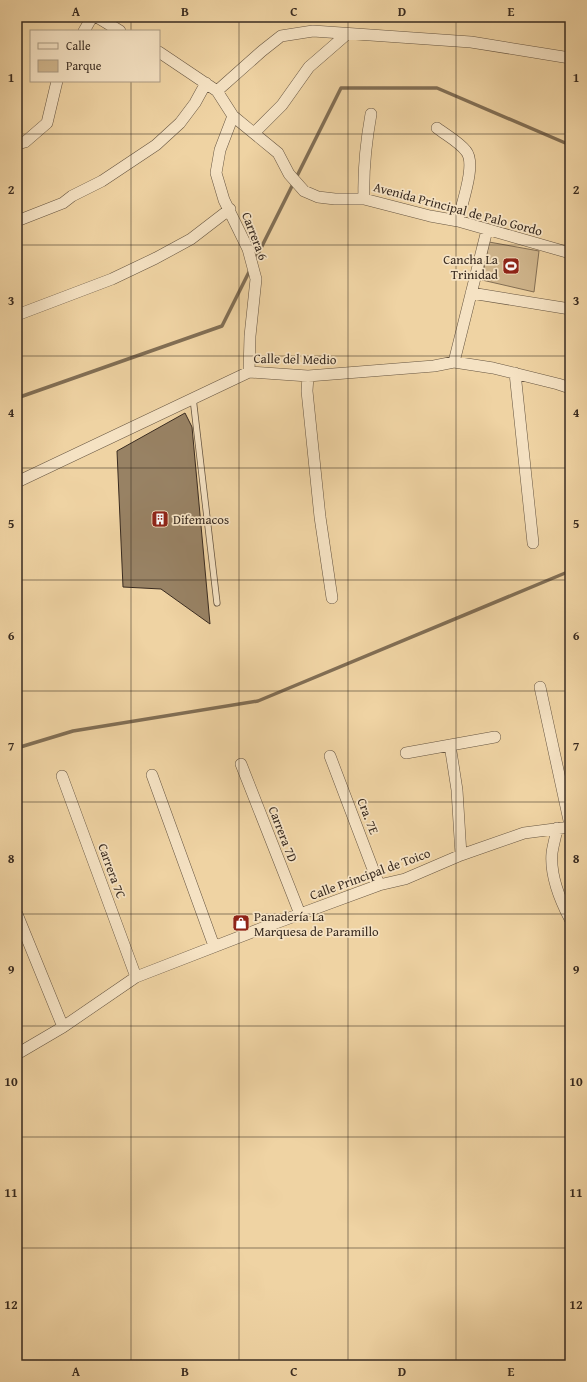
<svg xmlns="http://www.w3.org/2000/svg" width="587" height="1382" font-family="'Gentium Book Plus',serif">
<style>
.green{fill:#d0b68d;stroke:#847056}
.lines{fill:none;stroke-linecap:round;stroke-linejoin:round}
.stream{stroke:#816e54;stroke-width:3.5}
.building{fill:#988264;stroke:#392b20}
.lane-casing{stroke:#665541;stroke-width:7}
.street-casing{stroke:#665541;stroke-width:12}
.lane{stroke:#f5e2c3;stroke-width:5.5}
.street{stroke:#f5e2c3;stroke-width:11}
.grid{fill:none;stroke:#392b20;stroke-width:1;stroke-opacity:0.55}
.labels{text-anchor:middle;dominant-baseline:central;stroke-width:3.5;stroke-linejoin:round;paint-order:stroke}
.street-label{font-size:13px;fill:#392b20;stroke:#f5e2c3}
.poi-label{font-size:13px;fill:#392b20;stroke:#f5e2c3;text-anchor:start}
.neatline{fill:none;stroke:#392b20;stroke-width:1.5}
.grid-label{font-size:13px;text-anchor:middle;font-weight:bold;fill:#392b20}
</style>
<rect width="100%" height="100%" fill="#efd3a3"/>
<filter id="stains"><feTurbulence type="fractalNoise" baseFrequency=".005" numOctaves="4"/><feColorMatrix values="0 0 0 0 .2 0 0 0 0 .09 0 0 0 0 .02 0 0 0 .5 -.17"/></filter>
<radialGradient id="worn" r=".72"><stop offset=".6" stop-color="#630" stop-opacity="0"/><stop offset="1" stop-color="#630" stop-opacity=".3"/></radialGradient>
<!-- green -->
<path class="green" d="M489 242 539 251 534 292 482 280Z"/>
<g class="lines">
<!-- stream -->
<path class="stream" d="M254 262 341 88H437L570 145
M17 398 222 326 250 270
M17 748 73 731 258 701 570 571"/>
</g>
<!-- building -->
<path class="building" d="M185 413 192 427 210 624 161 589 123 587 117 451Z"/>
<g class="lines">
<!-- lane casing -->
<g class="lane-casing">
<path id="lane" d="M193 398 217 603"/>
</g>
<!-- street casing -->
<g class="street-casing">
<path id="street" d="M97 17 120 31
M84 31 92 17
M159 52 217 91 233 116 278 153 289 174 304 191 318 197 335 199H364L430 216 458 221 570 253
M217 91 262 51 281 36 313 31 471 42 570 58
M233 116 220 150 216 173 224 200 248 249 256 279 250 336 249 372
M437 128C446 135 459 142 466 151 477 164 461 205 458 221
M255 132 282 105 309 67 347 34
M17 144 25 142 47 123 57 81
M364 199C363 170 366 142 371 114
M17 221 63 203 72 196 102 181 156 145 180 123 195 103 206 83
M471 293 570 309
M17 315 112 279 156 258 191 239 230 209
M454 362 487 230
M515 373 533 543
M308 376 307 391 320 517 332 598
M17 482 249 372 308 376 434 366 454 362 493 368 558 384 570 388
M540 687 570 825
M450 745 457 790 461 855
M406 753 495 737
M330 756 379 885
M241 764 300 914
M152 775 214 946
M62 776 136 977
M557 828C556 836 553 845 552 853 550 875 560 900 570 919
M17 914 63 1027
M17 1054 63 1027 136 977 265 927 379 885 405 879 461 855 524 833 570 827"/>
</g>
<!-- lane -->
<use href="#lane" class="lane"/>
<!-- street -->
<use href="#street" class="street"/>
</g>
<!-- grid -->
<path class="grid" d="M131 17V31M239 17V1365M348 17V1365M456 17V1365M131 81V1365M17 134H570M17 245H570M17 356H570M17 468H570M17 580H570M17 691H570M17 802H570M17 914H570M17 1026H570M17 1137H570M17 1248H570"/>
<!-- icons -->
<defs>
<g id="stadium-square" transform="scale(0.9)"><rect x="-9" y="-9" width="18" height="18" rx="4" fill="#8f2418" stroke="#f5e2c3"/><path d="M0-5a6.5 5 0 1 0 0 10a6.5 5 0 1 0 0-10ZM-3.5-1.8h7v3.6h-7Z" fill="#fff"/></g>
<g id="building-square" transform="scale(0.9)"><rect x="-9" y="-9" width="18" height="18" rx="4" fill="#8f2418" stroke="#f5e2c3"/><path d="M-4-6H4V6H1V3H-1V6H-4ZM-2.5-4.3h1.7v1.8h-1.7ZM.8-4.3h1.7v1.8H.8ZM-2.5-1h1.7V.8h-1.7ZM.8-1h1.7V.8H.8Z" fill="#fff"/></g>
<g id="shop-square" transform="scale(0.9)"><rect x="-9" y="-9" width="18" height="18" rx="4" fill="#8f2418" stroke="#f5e2c3"/><path d="M-5-2.5h2.3a2.7 3.5 0 0 1 5.4 0H5L5.5 6h-11ZM-1.5-2.5h3a1.5 2.3 0 0 0-3 0Z" fill="#fff"/></g>
</defs>
<g fill-rule="evenodd">
<use href="#stadium-square" x="511" y="266"/>
<use href="#building-square" x="160" y="519"/>
<use href="#shop-square" x="241" y="923"/>
</g>
<g class="labels">
<!-- street labels -->
<g class="street-label">
<text transform="translate(458 209) rotate(15)">Avenida Principal de Palo Gordo</text>
<text transform="translate(255 236) rotate(69)">Carrera 6</text>
<text transform="translate(295 359) rotate(1)">Calle del Medio</text>
<text transform="translate(368 816) rotate(69)">Cra. 7E</text>
<text transform="translate(283 834) rotate(69)">Carrera 7D</text>
<text transform="translate(112 871) rotate(70)">Carrera 7C</text>
<text transform="translate(370 874) rotate(-20)">Calle Principal de Toico</text>
</g>
<!-- poi labels -->
<g class="poi-label">
<text x="498" y="259" text-anchor="end">Cancha La<tspan x="498" dy="15">Trinidad</tspan></text>
<text x="173" y="519">Difemacos</text>
<text x="254" y="916">Panadería La<tspan x="254" dy="15">Marquesa de Paramillo</tspan></text>
</g>
</g>
<!-- margin -->
<rect width="587" height="1382" fill="none" stroke="#efd3a3" stroke-width="44"/>
<!-- legend -->
<rect x="30" y="30" width="130" height="52" fill="#f5e2c3" stroke="#aa9982"/>
<rect x="38" y="43" width="20" height="6" fill="#f5e2c3" stroke="#aa9982"/>
<text x="66" y="50" font-size="12" fill="#392b20">Calle</text>
<rect x="38" y="60" width="20" height="12" fill="#d0b68d" stroke="#aa9982"/>
<text x="66" y="70" font-size="12" fill="#392b20">Parque</text>
<rect x="22" y="22" width="543" height="1338" class="neatline"/>
<g class="grid-label">
<text x="76" y="16">A</text>
<text x="185" y="16">B</text>
<text x="294" y="16">C</text>
<text x="402" y="16">D</text>
<text x="511" y="16">E</text>
<text x="11" y="82">1</text>
<text x="576" y="82">1</text>
<text x="11" y="194">2</text>
<text x="576" y="194">2</text>
<text x="11" y="305">3</text>
<text x="576" y="305">3</text>
<text x="11" y="417">4</text>
<text x="576" y="417">4</text>
<text x="11" y="528">5</text>
<text x="576" y="528">5</text>
<text x="11" y="640">6</text>
<text x="576" y="640">6</text>
<text x="11" y="751">7</text>
<text x="576" y="751">7</text>
<text x="11" y="863">8</text>
<text x="576" y="863">8</text>
<text x="11" y="974">9</text>
<text x="576" y="974">9</text>
<text x="11" y="1086">10</text>
<text x="576" y="1086">10</text>
<text x="11" y="1197">11</text>
<text x="576" y="1197">11</text>
<text x="11" y="1309">12</text>
<text x="576" y="1309">12</text>
<text x="76" y="1376">A</text>
<text x="185" y="1376">B</text>
<text x="294" y="1376">C</text>
<text x="402" y="1376">D</text>
<text x="511" y="1376">E</text>
</g>
<rect width="100%" height="100%" filter="url(#stains)"/>
<rect width="100%" height="100%" fill="url(#worn)"/>
</svg>
